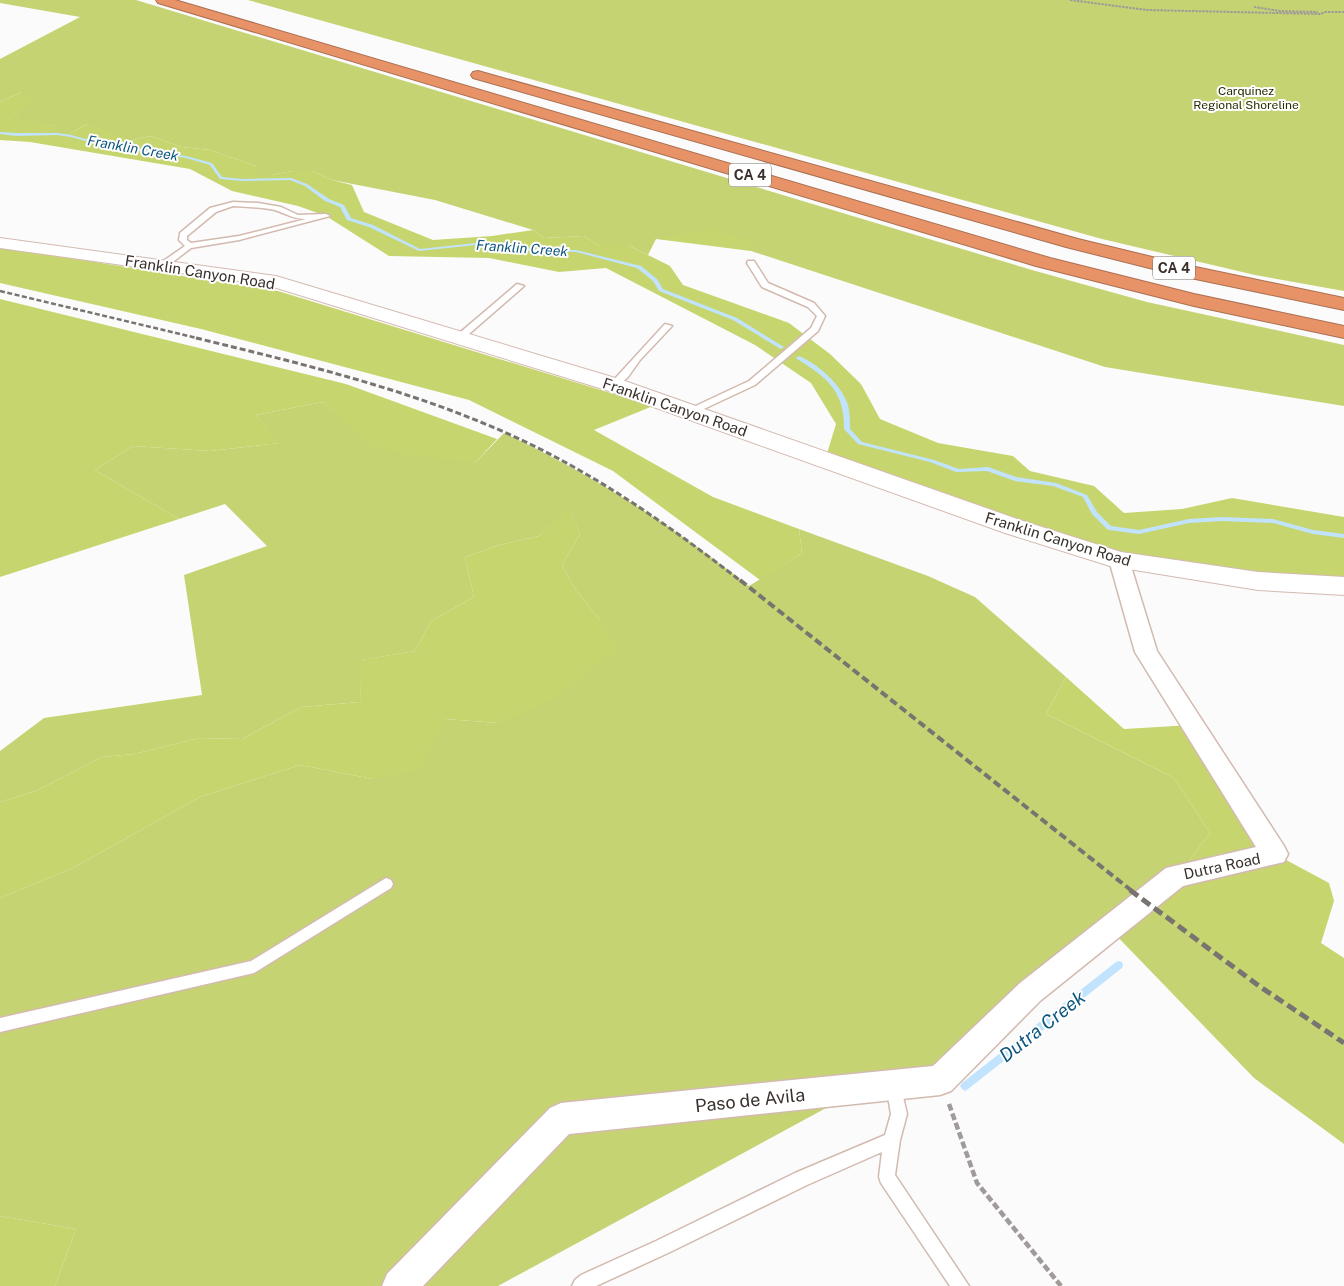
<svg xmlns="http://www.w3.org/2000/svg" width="1344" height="1286" font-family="'Public Sans',sans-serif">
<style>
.green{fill:#c6d373}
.forest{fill:#c7d56e}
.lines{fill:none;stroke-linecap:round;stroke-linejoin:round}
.stream{fill:#c1e3fe;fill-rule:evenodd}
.lane-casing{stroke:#d3bab0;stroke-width:3}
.street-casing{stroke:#d3bab0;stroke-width:3}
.secondary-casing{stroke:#d3bab0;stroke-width:2}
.highway-casing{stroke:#ab7052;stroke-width:2}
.path-far1{stroke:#a09b99;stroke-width:2;stroke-dasharray:2.5 1;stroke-linecap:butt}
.path{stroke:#a09b99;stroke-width:4.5;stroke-dasharray:7 3;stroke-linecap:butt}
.lane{fill:#fff;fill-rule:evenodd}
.street{fill:#fff;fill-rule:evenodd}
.secondary{fill:#fff;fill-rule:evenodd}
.highway{fill:#e89267;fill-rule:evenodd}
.rail-far3{stroke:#7a7471;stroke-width:2.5;stroke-dasharray:5 2.5;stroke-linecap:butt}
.rail-far2{stroke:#7a7471;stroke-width:3;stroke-dasharray:6 3;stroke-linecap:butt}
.rail-far1{stroke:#7a7471;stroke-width:4;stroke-dasharray:8 4;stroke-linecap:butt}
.rail{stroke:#7a7471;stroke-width:5;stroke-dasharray:10 5;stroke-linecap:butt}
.labels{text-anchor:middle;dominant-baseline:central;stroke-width:4;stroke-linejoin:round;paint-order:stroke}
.far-park-label{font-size:12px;fill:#292e01;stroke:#fff}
.far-water-label{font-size:14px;font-style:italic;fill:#0d567f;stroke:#fff}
.shield{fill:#fff;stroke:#756e6b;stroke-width:1}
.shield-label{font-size:14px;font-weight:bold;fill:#3a302c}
.street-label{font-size:15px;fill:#3a302c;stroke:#fff}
.near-street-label{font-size:18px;fill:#3a302c;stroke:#fff}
.near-water-label{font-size:19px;font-style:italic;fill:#0d567f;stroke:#fff}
</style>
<rect width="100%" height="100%" fill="#fbfbfb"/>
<!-- green -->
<path class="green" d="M0 0H136L1032 270 1147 302 1344 345V406L1105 367 751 251V241L656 239 648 255 630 246H600L584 236 544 238 533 230 435 200 332 180 312 171H292L272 175H255L256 166 210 150 182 147 150 136 124 142 87 124 67 135 48 134 55 126 19 120 15 112 22 92 0 102V59L80 17 0 3Z
M248 0H1344V291L1255 275 1102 239Z
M323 402 345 422 476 462 504 433C594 475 671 525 749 586L802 553 799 529 928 576 975 597 1066 677 1046 714 1174 778 1210 833 1157 903 1168 920 1254 982 1344 1043V1144L1254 1078 1110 929 940 1080 863 1088 498 1286H55L76 1229 0 1216V898L73 868 200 797 300 765 373 779 445 719 498 723 600 620 575 589 562 565 580 534 569 510 539 536 499 545 465 557 474 597 431 621 415 651 362 660 360 702 301 707 242 739 199 738 134 754 102 757 36 791 0 802V751L44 718 202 695 184 575 267 546 225 504 179 519 95 470 133 446 210 451 279 443 256 415Z"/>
<!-- forest -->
<path class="forest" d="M22 92 37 103 15 112 19 119 56 126 49 134 67 135 87 124 118 134 124 142 150 136 182 147 210 150 256 166V175H272L292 171H312L332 180 352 185 364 212 433 240 492 236 533 230 544 238 584 236 600 246H630L670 266 683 285 789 323 830 354 861 384 880 419 938 443 1013 456 1030 471 1094 486 1124 513 1182 509 1232 498 1344 517V586L1119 560 825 460 836 424 811 383 755 345 606 268 559 272 489 258 389 256 326 216 298 206 232 191 190 169 30 142 0 140V102Z
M710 229 751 241V251L656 239Z
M0 247 278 291 653 406 594 430 713 497 799 529 802 553 760 580 613 471 469 400 201 329 0 283Z
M0 299 346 384 497 439 476 462 407 455 368 445 323 402 256 415 280 443 210 451 133 446 95 470 179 519 0 577Z
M569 509 580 534 562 565 575 589 600 620 616 649 554 699 498 723 445 719 420 769 373 779 300 765 200 797 73 868 0 898V802L36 791 102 757 134 754 199 738 242 739 301 707 360 702 361 660 415 651 431 621 474 597 465 557 499 545 539 536Z
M1066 677 1124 729 1192 725 1275 854 1329 883 1334 901 1321 943 1344 958V1043L1254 982 1168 920 1157 903 1210 833 1174 778 1046 714Z
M0 1216 76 1229 55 1286H0Z"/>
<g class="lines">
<!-- stream -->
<path class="stream" d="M0 132 16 133H57L71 135 104 144 186 156 212 163 222 177 242 179 291 178 307 184 329 199 344 205 351 218 373 225 420 249 476 243 533 249 576 250 641 266 657 279 663 289 737 318 784 347 781 349 779 348 733 320 659 291 653 281 637 268 576 252 533 251 476 245 419 251 369 227 347 220 340 207 325 201 305 186 290 180 242 181 221 179H220L210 165 186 158 104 146 71 137 57 135 16 136 0 134Z
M799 356C819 365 841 384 848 405 850 413 850 421 850 429L862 442 934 460 959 469 988 467 1016 477 1056 483 1087 495 1097 512 1111 526 1139 530 1189 519 1222 517 1273 519 1313 530 1344 534V538L1313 534 1273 523 1222 521 1189 523 1139 534 1109 530 1107 529 1092 514 1083 497 1053 486 1015 481 987 471 956 472 930 462 858 444 844 429C845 392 827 377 797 359L796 358Z
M1119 961 1122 962 1123 965 1122 968 968 1089 965 1091 962 1089 960 1086 962 1083 1116 962Z"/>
<!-- lane casing -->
<g class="lane-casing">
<path id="lane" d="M233 202 258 203 281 207 298 215 326 214 330 216 239 240 191 248 165 268H159V264L185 246 179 240 180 233 210 208ZM233 206C247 207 261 207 275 210 286 214 294 219 306 219L239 236 191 243 187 240V236L216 212Z
M748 261H754L768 283 814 303 825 316 818 331 755 385 693 414H687V410L749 381 811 328 817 316 808 307 762 287 747 263Z
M517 284 524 286 462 340H456V336Z
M665 324 672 326 640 360 628 377 617 387H611V383Z
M386 878 391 880 393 884 391 888 254 973 0 1032V1018L251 961Z
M894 1077 899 1080 907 1114 900 1140 895 1175 969 1286H950L881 1183 879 1177 882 1152 807 1185 668 1253 596 1286H572L575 1280 581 1275 656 1241 795 1173 885 1135 891 1114 886 1085 889 1080Z"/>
</g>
<!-- street casing -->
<g class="street-casing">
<path id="street" d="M1119 553 1126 555 1129 560 1157 651 1284 846 1288 854 1284 862 1183 886 1040 1001 951 1091 940 1095 569 1134 423 1286H382L387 1274 550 1108 561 1103 933 1066 1020 983 1166 868 1256 847 1135 652 1109 560 1112 555Z"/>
</g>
<!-- secondary casing -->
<g class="secondary-casing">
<path id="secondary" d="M0 238 276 276 622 380 1023 521 1121 552 1258 572 1344 577V595L1258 590 1110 566 1005 533 606 390 267 285 0 248Z"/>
</g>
<!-- highway casing -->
<g class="highway-casing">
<path id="highway" d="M156 0H175L1050 258 1194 294 1344 326V338L1194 306 1036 266 158 3Z
M478 71 1078 239 1181 264 1344 298V310L1181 276 1066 247 473 78 471 75 473 72Z"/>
</g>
<!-- path-far1 -->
<path class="path-far1" d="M1070 0 1147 10 1320 14 1325 12H1344
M1254 7 1280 11 1318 12"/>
<!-- path -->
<path class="path" d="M949 1104 977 1183 1061 1286"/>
<!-- lane -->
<use href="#lane" class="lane"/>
<!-- street -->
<use href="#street" class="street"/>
<!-- secondary -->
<use href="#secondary" class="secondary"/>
<!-- highway -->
<use href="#highway" class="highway"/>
<!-- rail-far3 -->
<path class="rail-far3" d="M0 291 201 339"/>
<!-- rail-far2 -->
<path class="rail-far2" d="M196 338C303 364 412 390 513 436 596 474 670 526 742 582"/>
<!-- rail-far1 -->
<path class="rail-far1" d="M740 580 1132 891"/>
<!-- rail -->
<path class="rail" d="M1130 890 1259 986 1344 1043"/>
</g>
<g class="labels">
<!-- far-park labels -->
<g class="far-park-label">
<text x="1246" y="91">Carquinez<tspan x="1246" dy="14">Regional Shoreline</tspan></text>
</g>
<!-- far-water labels -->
<g class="far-water-label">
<text transform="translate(133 148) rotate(10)">Franklin Creek</text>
<text transform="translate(522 248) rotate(4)">Franklin Creek</text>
</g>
<!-- shield labels -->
<g class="shield">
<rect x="729" y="163.5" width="42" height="23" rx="4"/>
<rect x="1153" y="256.5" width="42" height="23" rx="4"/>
</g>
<g class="shield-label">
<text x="750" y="175">CA 4</text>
<text x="1174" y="268">CA 4</text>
</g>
<!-- street labels -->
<g class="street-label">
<text transform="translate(200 272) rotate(9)">Franklin Canyon Road</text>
<text transform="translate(675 407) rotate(19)">Franklin Canyon Road</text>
<text transform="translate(1058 539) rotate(17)">Franklin Canyon Road</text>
<text transform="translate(1222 866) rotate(-12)">Dutra Road</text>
</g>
<!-- near-street labels -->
<g class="near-street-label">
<text transform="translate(750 1100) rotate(-6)">Paso de Avila</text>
</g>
<!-- near-water labels -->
<g class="near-water-label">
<text transform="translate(1042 1026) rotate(-38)">Dutra Creek</text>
</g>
</g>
</svg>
